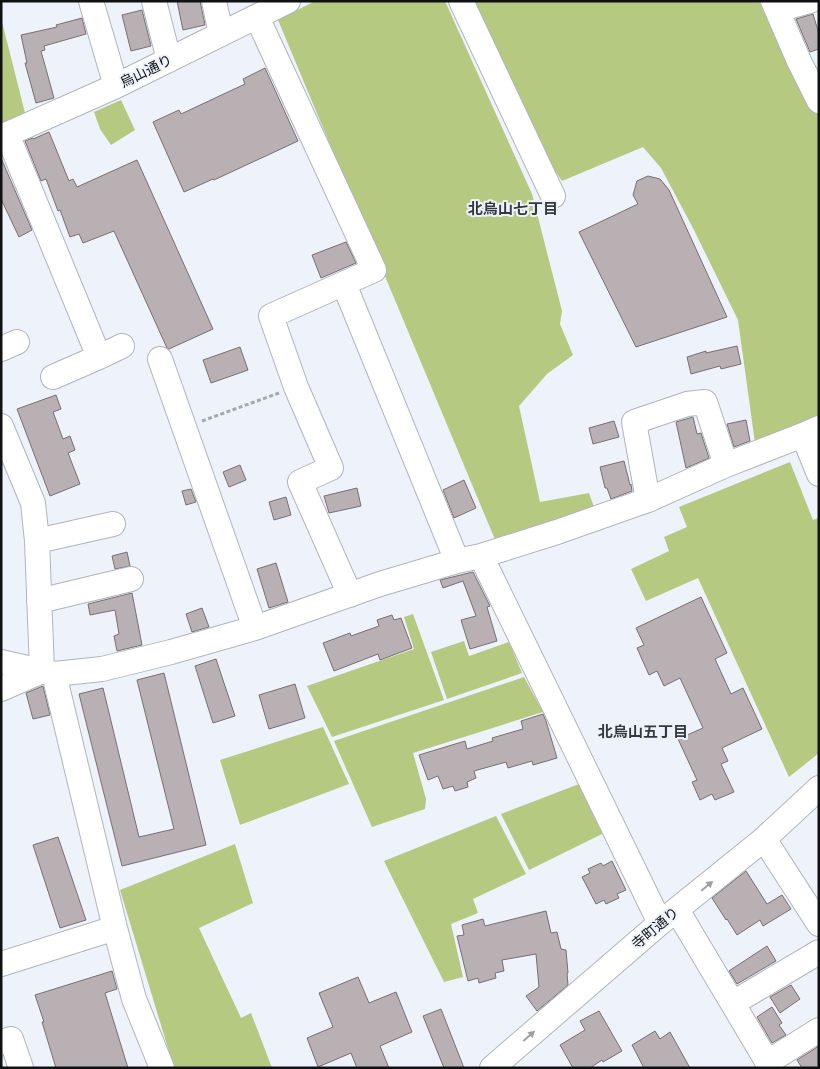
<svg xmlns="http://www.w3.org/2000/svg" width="820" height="1069" font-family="'PT Sans','Noto Sans JP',sans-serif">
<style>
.green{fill:#b6c981}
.building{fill:#b9b0b4;stroke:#786f73}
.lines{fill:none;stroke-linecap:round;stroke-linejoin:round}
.minor-casing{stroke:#b0b5bd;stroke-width:26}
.path{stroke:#a4a8af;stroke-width:3;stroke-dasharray:4 2.5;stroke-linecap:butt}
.minor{stroke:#fff;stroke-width:24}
.oneway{fill:#9fa0a1}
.labels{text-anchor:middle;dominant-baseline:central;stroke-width:4;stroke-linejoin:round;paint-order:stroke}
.street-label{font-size:14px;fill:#0f1113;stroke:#edf2fb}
.neighbourhood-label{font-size:15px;font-weight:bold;fill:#35393f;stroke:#edf2fb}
</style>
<rect width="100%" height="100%" fill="#edf2fb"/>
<!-- green -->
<path class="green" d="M315 1H445L532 194 562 311 560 324 573 355 547 374 519 406 540 502 589 493 595 510 496 542 278 20Z
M467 1H591L592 2 595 1H759L782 53 819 116V423L755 443 738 320 694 230 661 168 643 147 562 181 537 144Z
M1 18 25 113 1 124Z
M121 100 135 130 111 145 100 129 94 112Z
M790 462 813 520 819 518V753L789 777 698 578 646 601 631 569 669 551 664 537 687 527 679 507Z
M413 614 444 700 332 737 307 686 414 649 404 617Z
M464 641 469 656 509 642 522 673 447 699 431 652Z
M524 677 543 712 413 753 426 799 425 809 372 827 334 741Z
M323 727 349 784 240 825 220 760Z
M579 784 604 833 529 870 501 814Z
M496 816 526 874 473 899 478 913 451 924 463 977 444 982 384 861Z
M235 844 253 903 199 928 241 1018 251 1013 272 1068H174L120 890Z"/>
<!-- building -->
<path class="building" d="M177 1H200L205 25 183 30Z
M142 10 151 46 131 51 122 15Z
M813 14 819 34V49L810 52 796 19Z
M82 18 86 34 44 46 45 50 41 51 54 98 36 103 25 63H27L21 35 57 27 56 25Z
M265 68 298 141 214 180 213 179 184 192 153 122 179 110 181 114 245 84 243 79Z
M49 132 69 181 73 179 77 187 137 160 213 329 169 349 167 348 114 231 83 243 79 234 70 237 60 210 58 211 46 179 41 181 25 141 33 138V139Z
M1 158 32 230 19 237 1 199Z
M648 176 660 179 669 190 727 317 636 347 579 232 638 204 633 195 637 181Z
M346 242 356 263 321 278 312 255Z
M737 346 741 364 721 369 720 366 691 374 687 357 706 351V353Z
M240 347 248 370 211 383 203 360Z
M56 395 61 409 53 412 63 439 70 436 75 450 68 453 80 484 50 496 17 409Z
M693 417 697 434 701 433 709 458 686 468 676 422Z
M746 420 750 441 734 447 727 424Z
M614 421 619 437 593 444 589 428Z
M624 461 630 485 631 484 632 491 611 499 607 488H605L600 467Z
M240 465 246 480 229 487 223 472Z
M464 480 476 508 454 518 443 490Z
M357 488 361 506 329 513 324 496Z
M191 489 196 502 186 505 182 491Z
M286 497 291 515 274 520 269 502Z
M127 552 130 566 115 569 112 556Z
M276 563 288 602 269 608 257 569Z
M473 572 490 606 487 607 497 641 470 649 461 620 476 616 463 581 443 588 440 580Z
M132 593 142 645 117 651 114 636 119 634 115 610 90 615 88 604Z
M701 597 727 653 715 659 731 694 743 688 762 729 722 748 728 761 721 764 734 792 715 800 712 794 700 800 692 782 697 780 678 739 703 728 680 678 664 686 657 671 649 675 637 648 644 645 636 628Z
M202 608 209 627 192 632 186 614Z
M392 615 394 620 401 618 412 648 380 660 378 654 334 671 323 643 350 633 351 636 379 626 377 620Z
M216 659 235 716 213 723 195 666Z
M164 673 206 845 122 866 79 694 103 688 139 837 174 829 137 680Z
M295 684 305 718 269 729 259 695Z
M43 686 50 715 33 719 26 693Z
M543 714 546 721 557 758 533 765 532 761 508 768 506 762 474 771 476 778 467 782 468 787 455 791 453 786 443 789 438 776 428 780 419 755 465 741 467 749 493 741 492 738 523 729 521 721Z
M58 837 86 920 60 928 33 845Z
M612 861 626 890 617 894 619 898 606 904 604 900 596 904 582 877 590 873 588 869 601 863 603 866Z
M746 871 767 904 782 895 791 909 763 926 760 920 737 935 727 919 726 920 712 898Z
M546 911 551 933 557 932 561 949 566 950 568 973H567L568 985 537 1011 526 996 539 987 536 954 502 960 504 971 495 973 496 978 479 983 478 978 468 981 457 936 464 935 462 925 483 919 485 926Z
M767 946 776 961 737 984 729 971Z
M112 971 117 989 105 993 128 1068H56L42 1022H44L35 995Z
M358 977 369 1003 396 992 412 1032 380 1046 389 1068H357L351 1053 318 1067 307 1038 333 1027 319 993Z
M791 985 800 999 780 1013 770 997Z
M772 1007 782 1023 779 1025 786 1035 772 1043 757 1017Z
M441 1009 464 1068H444L423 1016Z
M599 1011 622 1051 603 1062 602 1060 590 1068H573L560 1045 585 1030 580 1021Z
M655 1031 660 1039 670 1032 690 1068H644L632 1045Z
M819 1046V1068H802L797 1060Z"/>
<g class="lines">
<!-- minor casing -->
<g class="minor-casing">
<path id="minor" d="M91 1 116 86
M154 1 169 60
M214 1 221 34
M461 1 553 196
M773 1 799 61 819 101
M777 10 810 1
M257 17 374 270 271 316 296 387 331 468 300 482 350 595
M7 134 99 357 122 346
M1 137 116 86 288 1
M344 284 457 561
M1 349 17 342
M160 359 255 628
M53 377 99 357
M1 426 33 503 37 541 42 671 1 689
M803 435 819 474
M648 500 634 422 687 404 705 402 726 465
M37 541 113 524
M481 556 660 923
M39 601 131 579
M1 662 54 674 102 669 171 652 255 628 380 584 457 561 481 556 557 532 648 500 726 465 803 435 819 428
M54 674 115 928 134 999 162 1068
M764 839 819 924
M677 910 771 1068
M1 964 115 928
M733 1003 819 952
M1 1042 11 1039 21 1068
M768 1062 819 1030
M492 1068 660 923 764 839 819 788"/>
</g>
<!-- path -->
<path class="path" d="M202 421 279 393"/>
<!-- minor -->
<use href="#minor" class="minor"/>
</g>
<!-- one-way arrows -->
<defs><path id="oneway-solid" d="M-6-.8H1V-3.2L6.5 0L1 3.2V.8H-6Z" transform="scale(1.25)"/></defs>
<g class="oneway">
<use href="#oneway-solid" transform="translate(707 886) rotate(-39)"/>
<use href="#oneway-solid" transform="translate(529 1036) rotate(-41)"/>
</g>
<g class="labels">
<!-- street labels -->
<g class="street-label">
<text transform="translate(146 71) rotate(-26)">烏山通り</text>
<text transform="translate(655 928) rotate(-40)">寺町通り</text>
</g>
<!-- neighbourhood labels -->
<g class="neighbourhood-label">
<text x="513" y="208">北烏山七丁目</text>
<text x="643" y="731">北烏山五丁目</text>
</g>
</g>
<!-- border -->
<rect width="820" height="1069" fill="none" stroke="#0f1113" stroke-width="5"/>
</svg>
